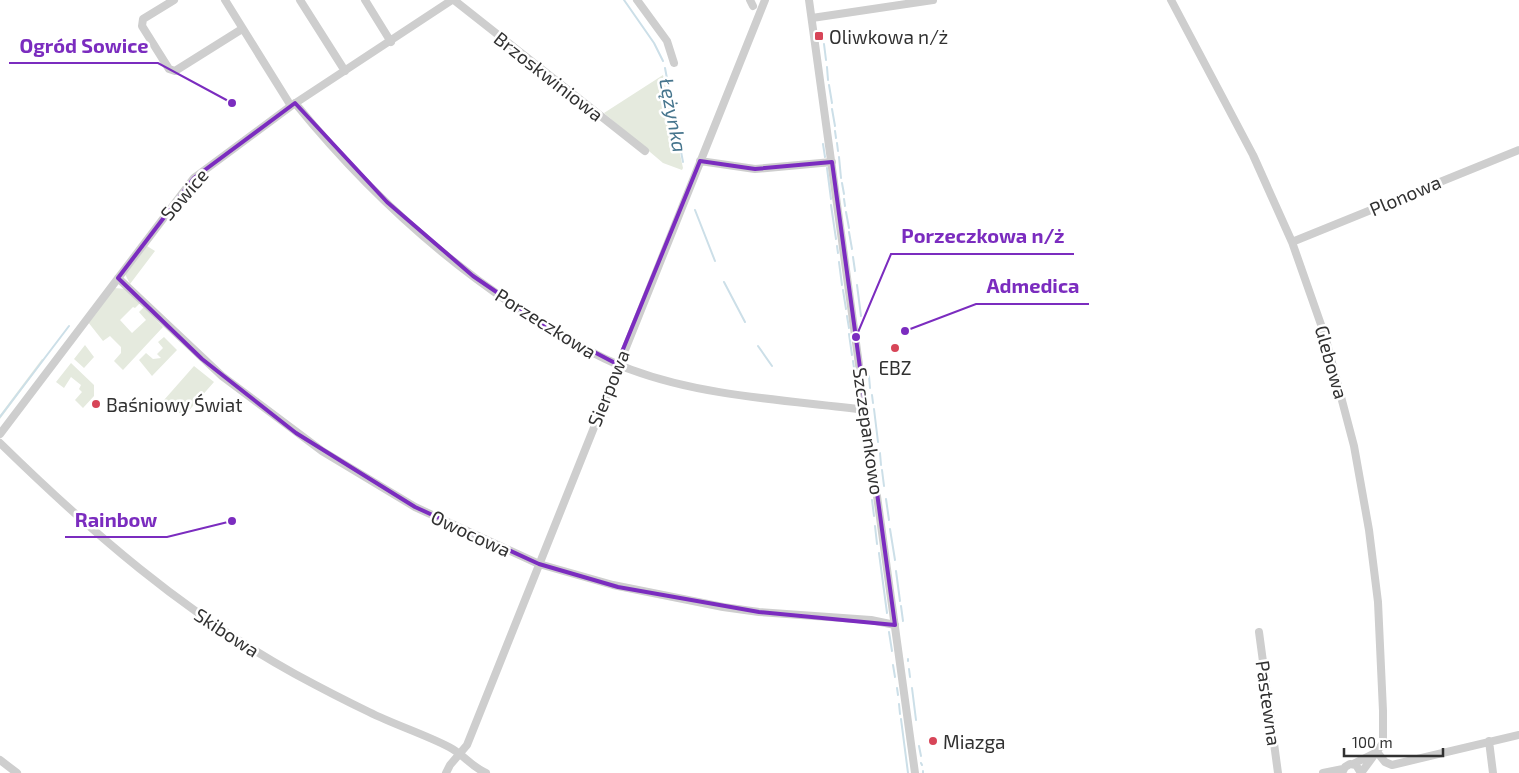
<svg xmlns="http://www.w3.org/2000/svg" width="1519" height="773" font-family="'Exo 2',sans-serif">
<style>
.green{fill:#e5eade}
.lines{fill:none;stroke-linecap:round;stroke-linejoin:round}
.stream{stroke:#ccdfe8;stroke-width:2}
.minor{stroke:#cecece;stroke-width:8}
.marked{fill:none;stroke:#7b2cbf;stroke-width:4;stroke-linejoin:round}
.poi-dot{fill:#d74558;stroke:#fff;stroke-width:2}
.labels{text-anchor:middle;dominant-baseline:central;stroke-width:5;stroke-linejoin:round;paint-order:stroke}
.poi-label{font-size:19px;fill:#313131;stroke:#fff;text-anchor:start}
.street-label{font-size:19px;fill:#313131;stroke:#fff}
.water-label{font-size:20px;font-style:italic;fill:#46758d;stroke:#fff}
.leader{fill:none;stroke:#7b2cbf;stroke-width:2}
.callout-dot{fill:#7b2cbf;stroke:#fff;stroke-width:2}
.callout-label{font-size:20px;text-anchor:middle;font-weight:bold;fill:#7b2cbf;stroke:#fff;stroke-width:5;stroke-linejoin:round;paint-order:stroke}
</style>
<rect width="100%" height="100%" fill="#fff"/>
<!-- green -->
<path class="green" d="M663 75 683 168 682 170 663 163 604 113Z
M147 246 155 251 130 284 125 274Z
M114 288 127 289 140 303 135 308 133 307 120 320 132 333 146 320 139 312 144 307 163 327 123 370 114 361 121 353V347L110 336 103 341 88 322Z
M164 337 177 350 152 376 139 360 146 353 153 359 161 358 157 354 163 348 158 342Z
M85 345 94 357 84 368 74 359Z
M42 359 44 360 0 419V415Z
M71 363 94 385V396L83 408 75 400 82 392 79 389 81 385 71 377 64 388 56 382Z
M194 366 214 382 185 415H182L164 400Z"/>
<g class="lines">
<!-- stream -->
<path class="stream" d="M624 0 654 43 663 61
M824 44 826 60
M827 67 828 80
M665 68 683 162
M829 85 832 103
M832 109 835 126
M835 131 836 138
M837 143 838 151
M823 144 825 157
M839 157 841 178
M827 168 831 199
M842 183 844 194
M844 199 845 206
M831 205 836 239
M695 210 715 261
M846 212 849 228
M849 232 852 249
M837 246 838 253
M853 257 855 271
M839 262 842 285
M724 282 745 322
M857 285 861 316
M843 290 846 309
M847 316 849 328
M849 334 852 355
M758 346 772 366
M853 361 859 402
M869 376 870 388
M872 395 873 403
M874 409 878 442
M0 417 69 326
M861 422 865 447
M880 453 881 465
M866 454 870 488
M882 470 884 486
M886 499 889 520
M872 500 874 516
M875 526 877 544
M890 529 895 560
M879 553 887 613
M896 571 900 601
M901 606 903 621
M889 632 892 651
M908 659V661
M893 665 895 677
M909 669 910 677
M897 688 898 695
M912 688 916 720
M899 704 900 714
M901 719 908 773
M919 746 921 756
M921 763 922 765
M923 771V773"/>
<!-- minor -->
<path class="minor" d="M174 0 143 19 142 26 169 69 175 71 242 29
M225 0 291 106
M300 0 345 71
M365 0 391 42
M454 0 645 151
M637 0 667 41 674 63
M750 0 753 6
M809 0 915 773
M1171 0 1253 155 1292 242 1325 336 1354 446 1369 530 1378 602 1383 711V743L1361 773
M812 18 933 0
M295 103C368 193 457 274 558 333 582 347 606 361 632 370 705 397 789 400 866 410
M700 161 755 169 832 162
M1292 242 1519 150
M118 278 222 376 322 451 415 507 539 564 613 585 723 607 759 612 871 620 895 625
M0 434 194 178 291 106 452 0
M0 443C90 531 184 613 295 674 319 687 344 700 369 712 395 725 424 734 449 747 463 754 472 767 486 773
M1259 632 1278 773
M1489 741 1493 773
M1377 752 1385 762 1392 765 1519 735
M0 760 17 773
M1353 764 1375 753
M446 773 450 765 467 745 765 0
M1323 773 1343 769
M1342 773 1345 767 1350 764 1356 765 1361 773"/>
</g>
<!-- marked area -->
<path class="marked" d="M295 103 387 202 473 276 552 330 617 364 700 161 755 169 832 162 895 625 759 612 618 587 539 564 415 507 296 433 202 359 118 278 194 178Z"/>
<!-- markers -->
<g class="poi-dot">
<rect x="814" y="31" width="10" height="10" rx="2.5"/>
<circle cx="895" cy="348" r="5"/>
<circle cx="96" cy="404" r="5"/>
<circle cx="933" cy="741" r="5"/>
</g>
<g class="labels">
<!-- poi labels -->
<g class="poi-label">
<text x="829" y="36">Oliwkowa n/ż</text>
<text x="895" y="367" text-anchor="middle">EBZ</text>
<text x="106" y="404">Baśniowy Świat</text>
<text x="943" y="741">Miazga</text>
</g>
<!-- street labels -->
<g class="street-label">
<text transform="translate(549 76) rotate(38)">Brzoskwiniowa</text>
<text transform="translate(184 194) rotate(-49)">Sowice</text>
<text transform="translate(1405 195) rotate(-23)">Plonowa</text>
<text transform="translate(546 323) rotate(32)">Porzeczkowa</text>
<text transform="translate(1332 362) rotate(74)">Glebowa</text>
<text transform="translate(608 388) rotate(-68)">Sierpowa</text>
<text transform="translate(869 431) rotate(82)">Szczepankowo</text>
<text transform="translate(471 533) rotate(25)">Owocowa</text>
<text transform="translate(227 632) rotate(33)">Skibowa</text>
<text transform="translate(1269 703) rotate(82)">Pastewna</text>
</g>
<!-- water labels -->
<g class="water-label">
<text transform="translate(674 115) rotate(79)">Łężynka</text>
</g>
</g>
<!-- callouts -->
<path class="leader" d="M232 103L158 63H9M856 337L891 254H1074M905 331L976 304H1089M232 521L167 537H65"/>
<g class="callout-dot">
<circle cx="232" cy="103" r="5"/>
<circle cx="856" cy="337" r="5"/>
<circle cx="905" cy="331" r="5"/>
<circle cx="232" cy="521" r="5"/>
</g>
<g class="callout-label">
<text x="84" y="53">Ogród Sowice</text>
<text x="983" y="243">Porzeczkowa n/ż</text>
<text x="1033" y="293">Admedica</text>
<text x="116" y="527">Rainbow</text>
</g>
<!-- scale -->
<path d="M1344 748v8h99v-8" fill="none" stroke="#313131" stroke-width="2.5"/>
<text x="1352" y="748" font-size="15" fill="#313131" stroke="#ffffff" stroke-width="4" paint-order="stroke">100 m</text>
</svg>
